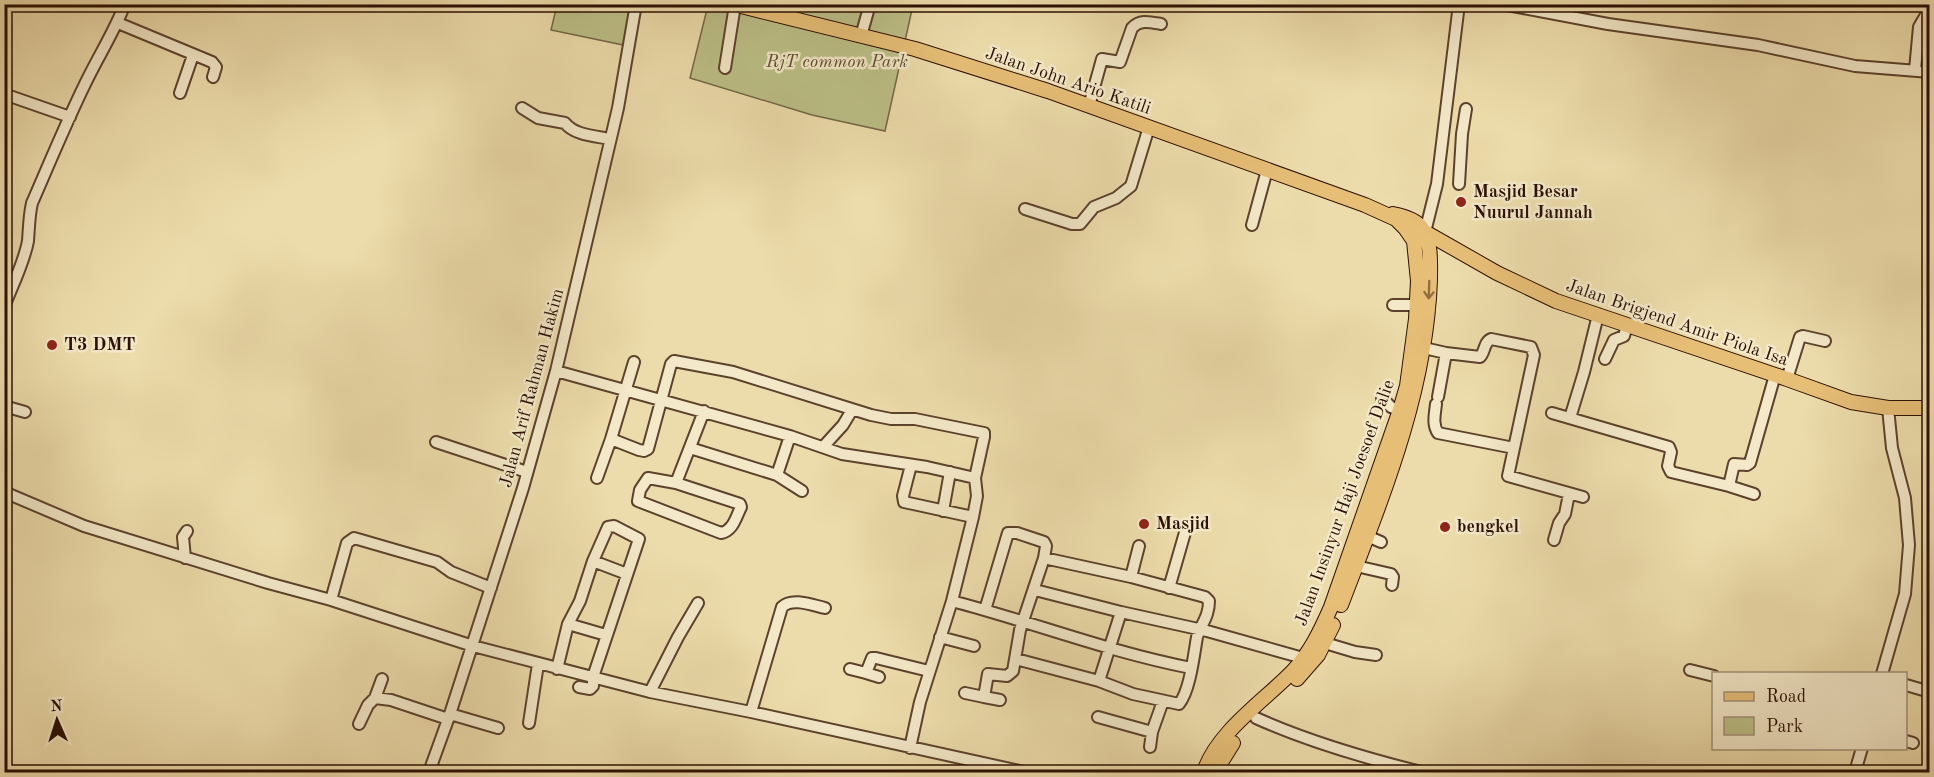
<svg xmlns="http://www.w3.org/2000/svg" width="1934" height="777" font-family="'Old Standard TT',serif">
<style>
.green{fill:#bcbf87;stroke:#746745;stroke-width:1.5}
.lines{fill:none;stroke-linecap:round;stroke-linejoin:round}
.minor-casing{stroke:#5c422d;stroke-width:14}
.major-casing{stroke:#2b0f03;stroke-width:16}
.minor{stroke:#f3e8c8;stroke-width:10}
.major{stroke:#e6be76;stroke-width:14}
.oneway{stroke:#926f42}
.poi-dot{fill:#8f2418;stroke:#f3e8c8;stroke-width:2}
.labels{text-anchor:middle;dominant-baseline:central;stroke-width:5;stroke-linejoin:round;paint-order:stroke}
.park-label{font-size:18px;font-style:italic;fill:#5e4d31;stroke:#f3e8c8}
.street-label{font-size:18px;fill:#2b0f03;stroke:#f3e8c8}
.poi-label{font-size:18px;font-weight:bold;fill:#2b0f03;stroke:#f3e8c8;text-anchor:start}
</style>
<rect width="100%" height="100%" fill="#eddcab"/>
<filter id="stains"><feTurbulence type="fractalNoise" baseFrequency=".00333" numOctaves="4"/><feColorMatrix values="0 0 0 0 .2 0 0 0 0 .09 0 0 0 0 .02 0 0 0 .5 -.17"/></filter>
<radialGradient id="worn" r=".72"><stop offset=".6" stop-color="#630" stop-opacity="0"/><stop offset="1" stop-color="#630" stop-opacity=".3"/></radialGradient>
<!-- green -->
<path class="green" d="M557 5H635L628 46 551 30Z
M708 5H913L885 131 812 115 690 78Z"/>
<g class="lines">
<!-- minor casing -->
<g class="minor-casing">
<path id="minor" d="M1502 4 1608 24 1758 45 1855 66 1930 72
M118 23 212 62 216 67 213 77
M861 36 870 4
M725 68 735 5
M1915 70 1919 27 1930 8
M180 93 193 55
M4 94 70 117
M1089 106 1102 59 1120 62 1132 28C1140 19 1150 22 1161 24
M522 108 538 118 565 123C574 135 595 136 610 139
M1459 184 1462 134 1466 109
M1025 209 1072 224H1080L1094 207 1116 198 1131 186 1149 127
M1252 225 1267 170
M1420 236 1425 232 1437 184 1459 4
M1393 305H1417
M4 307C12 286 24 263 28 241 29 228 29 216 32 203 49 164 66 123 85 84 98 57 114 32 125 4
M1424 348 1446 353 1438 397
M1446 353 1480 357C1485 352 1484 342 1491 339L1531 347 1534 355 1508 476 1583 497
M1605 359 1614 340 1624 336 1627 325
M556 371 790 436 842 454 927 467 975 478
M1787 379 1800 337 1803 336 1825 341
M1382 398 1391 407 1400 410
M1436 404C1435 414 1432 424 1438 433L1514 448
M4 406 25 412
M1552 413 1669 447 1671 452 1668 466 1671 472 1729 486 1734 464 1747 465 1750 463 1775 375
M1570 418 1584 372 1598 315
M611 439 639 450 644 451 648 449 671 364 674 361 733 372 871 415 891 419H915L984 433V437L975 478 977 496 973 517
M436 442 527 472
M823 447 843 425 852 410
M690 448 777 475 790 436
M777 475 802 491
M597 478 611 439 634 362
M676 483 648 478 640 490 638 501 721 533C733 531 736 517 741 507L740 504 676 483 704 411
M1729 486 1754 494
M4 492 84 526 268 583 331 600 473 646 650 692 751 712 1024 772
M943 511 950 472
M1367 536 1381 542
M1554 540 1559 523 1565 514 1569 494
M185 558 183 537 187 531
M1356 566 1391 574 1393 577 1392 585
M1131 577 1139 546
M1169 588 1186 529
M1035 590 1121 612 1207 631 1303 658
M331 600 347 543 354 538 437 562 451 572 491 588
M952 601C1032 622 1109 652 1191 668
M568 624 606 635
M940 637 974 646
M1325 643 1355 652 1376 655
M1016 659 1099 681 1133 694 1179 704C1190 691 1194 654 1197 637 1201 624 1209 617 1209 601L1205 597 1131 577 1044 558
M557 669 568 624 580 601 593 561 627 574
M850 669 866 673 872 658H876L929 671
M1690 670 1714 676
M866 673 879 677
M1882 674 1905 594 1909 545 1905 498 1892 448 1888 408
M1099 681 1121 612
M1906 685 1930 692
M579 687 590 689 593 686V677L639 539 614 526 608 527 593 561
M650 692 678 637 698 603
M965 693 984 697 988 674 1007 676 1013 671 1020 630 1044 558 1046 546 1044 542 1017 533H1008L985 610
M984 697 1000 700
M375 698 382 679
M751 712 782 607C792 597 812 605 825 608
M450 714 498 728
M1098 717 1152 732
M1256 718C1309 742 1365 758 1421 772
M529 723 538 664
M359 724 368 705 375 698 391 700 448 719
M1906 741 1913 743
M1150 747 1152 732 1163 701
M910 748 920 702 952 601 973 517 904 502 903 496 911 465
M429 772 450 714 523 488 556 371 618 108 636 4
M1855 772 1862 748"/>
</g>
<!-- major casing -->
<g class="major-casing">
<path id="major" d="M733 4 915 49 1048 91 1365 205 1396 219 1405 228 1414 241 1418 281 1416 319 1407 386 1400 410 1331 607C1321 630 1310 653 1293 671 1264 701 1217 732 1204 772
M1425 232 1497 273 1556 301 1787 379 1851 402 1888 408H1930
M1341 605C1381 500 1426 394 1430 280 1430 264 1432 241 1421 227 1415 219 1403 216 1393 214
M1297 679 1318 655 1333 625
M1215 772 1233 743"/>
</g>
<!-- minor -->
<use href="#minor" class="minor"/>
<!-- major -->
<use href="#major" class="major"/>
</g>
<!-- one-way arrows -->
<defs><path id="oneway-shaft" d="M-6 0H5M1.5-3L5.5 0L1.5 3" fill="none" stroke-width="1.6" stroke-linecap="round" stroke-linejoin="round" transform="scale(1.5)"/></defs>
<use class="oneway" href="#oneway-shaft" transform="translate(1429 290) rotate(92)"/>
<!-- markers -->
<g class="poi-dot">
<circle cx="1461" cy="202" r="6"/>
<circle cx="52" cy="345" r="6"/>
<circle cx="1144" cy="524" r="6"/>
<circle cx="1445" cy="527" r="6"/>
</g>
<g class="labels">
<!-- park labels -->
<g class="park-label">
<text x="837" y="62">RjT common Park</text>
</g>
<!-- street labels -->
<g class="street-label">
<text transform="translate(1068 81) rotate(19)">Jalan John Ario Katili</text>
<text transform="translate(1677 323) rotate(19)">Jalan Brigjend Amir Piola Isa</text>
<text transform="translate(532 388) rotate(-75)">Jalan Arif Rahman Hakim</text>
<text transform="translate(1345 503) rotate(-70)">Jalan Insinyur Haji Joesoef Dalie</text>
</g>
<!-- poi labels -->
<g class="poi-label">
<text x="1473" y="192">Masjid Besar<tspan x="1473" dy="21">Nuurul Jannah</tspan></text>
<text x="64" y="345">T3 DMT</text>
<text x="1156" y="524">Masjid</text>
<text x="1457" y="527">bengkel</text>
</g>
</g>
<!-- margin -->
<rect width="1934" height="777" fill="none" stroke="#eddcab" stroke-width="24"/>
<rect x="6" y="6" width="1922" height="765" fill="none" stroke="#2b0f03" stroke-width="3"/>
<rect x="12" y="12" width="1910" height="753" fill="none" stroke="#2b0f03" stroke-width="1.5"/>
<!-- legend -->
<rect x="1712" y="672" width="195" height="78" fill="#f3e8c8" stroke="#a39179" stroke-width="1.5"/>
<rect x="1724" y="692" width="30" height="9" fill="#e6be76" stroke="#a39179" stroke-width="1.5"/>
<text x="1766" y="702" font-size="18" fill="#2b0f03">Road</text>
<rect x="1724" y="717" width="30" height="18" fill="#bcbf87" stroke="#a39179" stroke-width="1.5"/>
<text x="1766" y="732" font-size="18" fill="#2b0f03">Park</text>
<!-- north arrow -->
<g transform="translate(57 720) rotate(357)" stroke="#f3e8c8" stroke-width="4.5" paint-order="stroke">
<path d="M0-4.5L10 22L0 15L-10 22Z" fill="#2b0f03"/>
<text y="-9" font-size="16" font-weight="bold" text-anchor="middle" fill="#2b0f03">N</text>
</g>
<rect width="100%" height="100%" filter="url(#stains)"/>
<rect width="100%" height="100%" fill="url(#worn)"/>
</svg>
